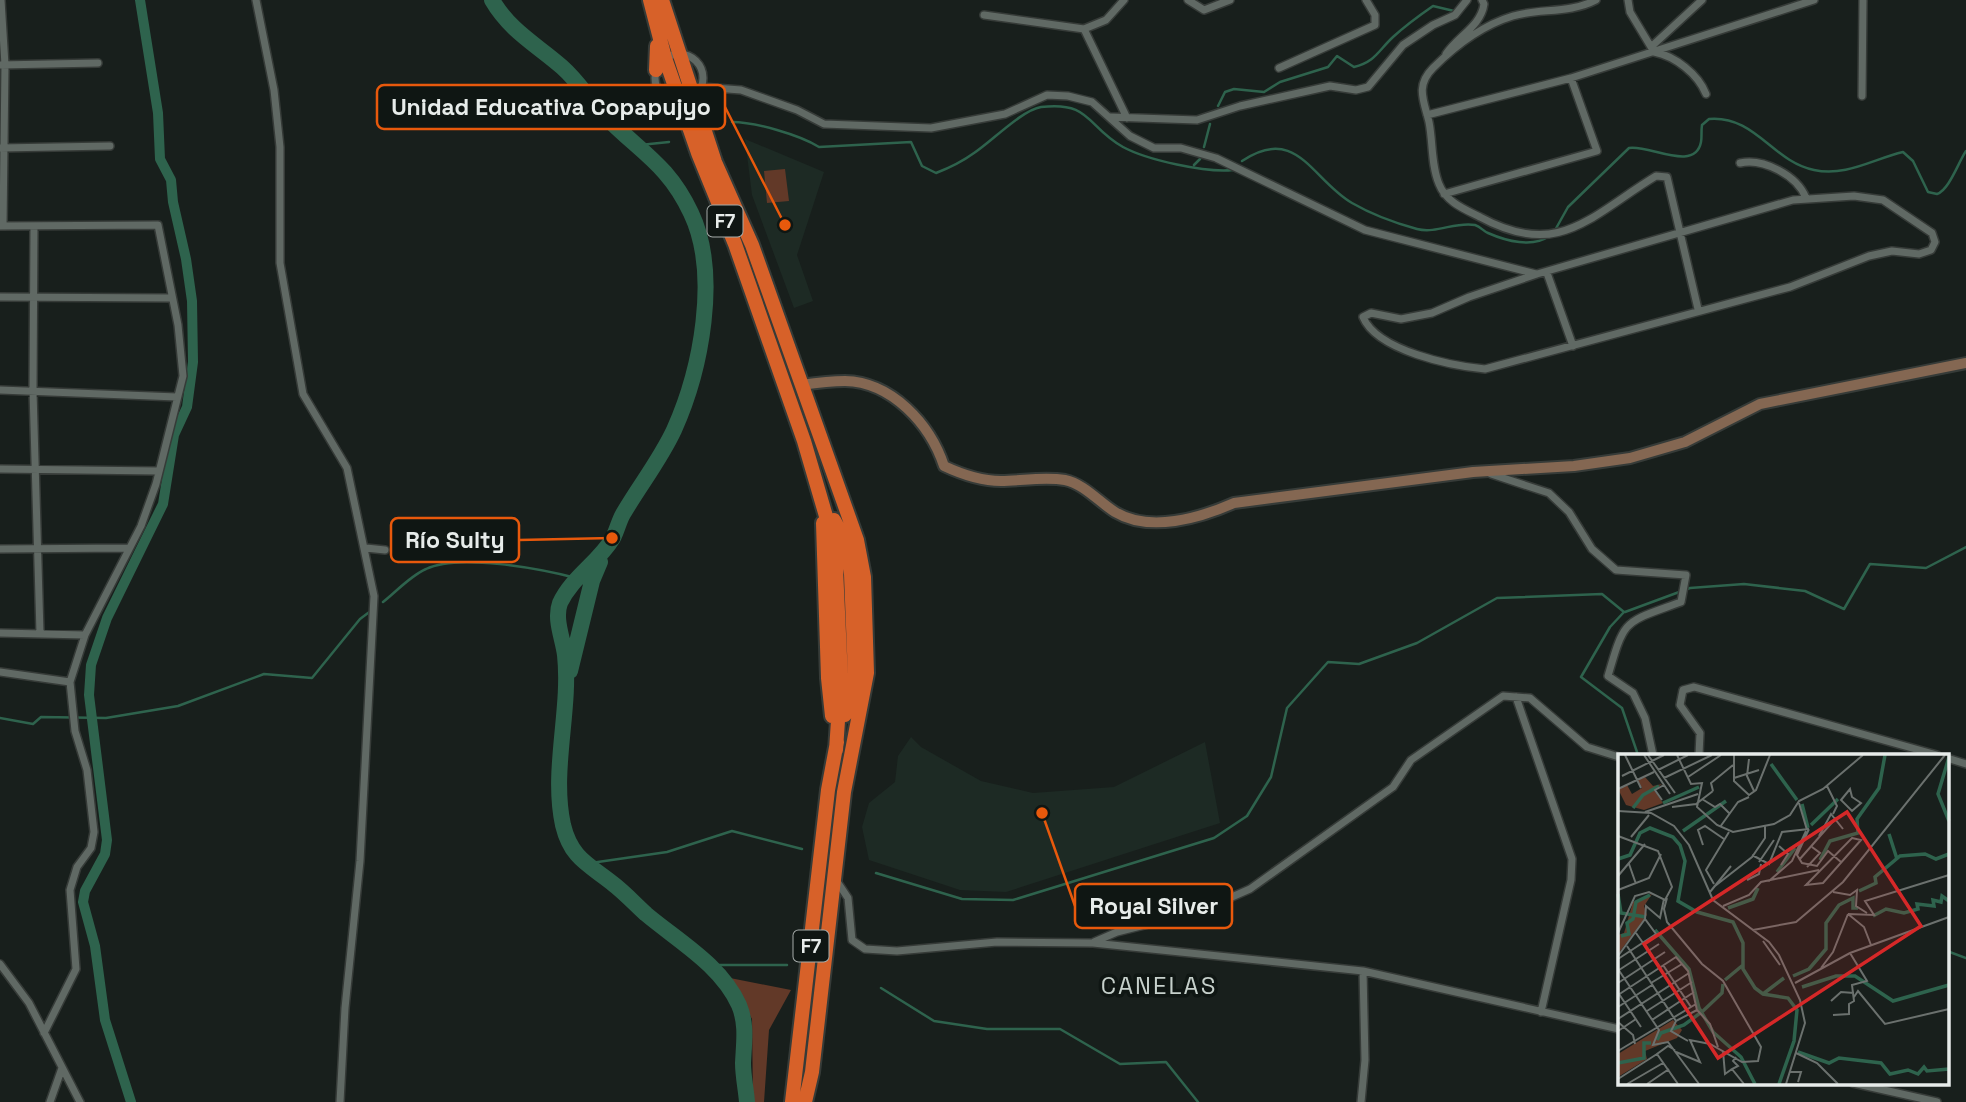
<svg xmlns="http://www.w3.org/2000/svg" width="1966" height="1102" font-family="'Space Grotesk',sans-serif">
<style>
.built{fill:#1d2a24}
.green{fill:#623928}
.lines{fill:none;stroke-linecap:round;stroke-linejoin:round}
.stream{stroke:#2e634d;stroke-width:2.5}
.canal{stroke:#2e634d;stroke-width:10}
.river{stroke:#2e634d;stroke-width:16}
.street-casing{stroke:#363b38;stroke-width:10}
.secondary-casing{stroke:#363b38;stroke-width:14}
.highway-casing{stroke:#363b38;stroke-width:18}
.street{stroke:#606964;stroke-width:7}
.secondary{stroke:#846752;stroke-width:10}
.highway{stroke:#d76129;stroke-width:14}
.labels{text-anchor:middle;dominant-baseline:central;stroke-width:7;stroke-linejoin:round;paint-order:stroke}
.shield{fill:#0f1613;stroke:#a6acaa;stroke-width:2}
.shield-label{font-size:19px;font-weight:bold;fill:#e7ecea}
.quarter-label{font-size:24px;letter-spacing:2px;fill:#c6d0cb;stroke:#0f1613}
.inset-river{fill:none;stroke:#2e634d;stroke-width:3.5}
.inset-road{fill:none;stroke:#6b716e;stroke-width:2}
.view{fill:#d62828;fill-opacity:0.15;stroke:#d62828;stroke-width:3.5}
.inset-edge{fill:none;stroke:#e7ecea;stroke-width:3.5}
.leader{fill:none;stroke:#e8590c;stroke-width:2.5}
.callout-dot{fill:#e8590c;stroke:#0f1613;stroke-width:2.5}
.callout{fill:#0f1613;stroke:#e8590c;stroke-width:2.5}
.callout-label{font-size:23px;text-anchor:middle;font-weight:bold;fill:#e7ecea}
</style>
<rect width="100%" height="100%" fill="#181f1c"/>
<!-- built -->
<path class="built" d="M745 139 824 172 797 255 813 301 794 308 752 195Z
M911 737 921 747 981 781 1033 793 1114 787 1205 742 1220 823 1006 892 960 890 869 860 862 827 869 803 895 782 898 756Z"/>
<!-- green -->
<path class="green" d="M785 169 789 201 767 203 764 171Z
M730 978 791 990 769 1030 764 1102H753L752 1019Z"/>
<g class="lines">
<!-- stream -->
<path class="stream" d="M1218 106 1225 92 1234 89 1264 92 1280 82 1328 67 1337 56 1354 67C1375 62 1378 51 1393 37 1405 26 1420 15 1433 6L1454 11
M732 122C755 122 800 135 819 147L911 142 922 166 936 173C949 168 963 161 974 153 991 142 1022 110 1041 107 1091 101 1086 126 1123 147 1147 160 1206 173 1233 170
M640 145 669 142
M1204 147 1210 124
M1242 161C1297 124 1312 180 1352 203 1371 214 1395 223 1417 229 1437 234 1456 221 1475 225 1481 227 1483 231 1488 233 1506 241 1533 248 1549 236
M1194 165 1200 159
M1554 232 1568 207 1629 148C1648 144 1695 173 1701 142 1702 137 1701 131 1702 125L1709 119C1755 115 1773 162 1814 170 1846 177 1873 159 1903 152L1913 161 1928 192 1937 194C1949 190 1958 163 1966 151
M383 602C396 592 410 576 426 569 458 553 541 569 576 578
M1625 612 1690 588 1744 584 1805 591 1844 609 1870 564 1926 568 1966 547
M0 718 33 724 41 717 106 718 178 706 264 674 312 678 360 619 372 610
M584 864 667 852 732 831 802 849
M876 873 962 899 1013 900 1214 838 1247 816 1271 777 1287 708 1328 662 1359 664 1417 643 1497 598 1602 594 1624 612 1610 627 1581 677 1622 708 1638 755
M1947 951 1966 958
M708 965H787
M881 988 934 1021 987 1029H1060L1120 1064 1166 1062 1198 1102"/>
<!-- canal -->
<path class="canal" d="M131 1102 105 1020 95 946 83 902 85 891 105 854 107 840 89 695 91 665 107 618 163 504 174 435 187 407 193 362 192 301 186 259 173 202 171 180 160 159 158 113 140 0"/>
<!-- river -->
<path class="river" d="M492 0C510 31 537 45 562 67 579 82 590 101 605 116 640 152 668 164 691 213 720 274 701 370 674 430 660 460 640 485 623 514 619 521 617 530 613 538 598 563 572 577 560 603 554 619 563 639 565 655 571 710 551 770 563 825 571 858 588 864 612 883 624 892 635 904 646 914 678 941 721 965 739 1005 747 1024 744 1042 743 1063 743 1076 746 1089 747 1102
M570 671 592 581 600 562"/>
<!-- street casing -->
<g class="street-casing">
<path id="street" d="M1 0 5 65 3 226
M256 0 274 90 280 147V263L303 394 347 468 374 596 360 861 345 1008 340 1102
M1188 0 1204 10 1230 0
M1596 0C1569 14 1540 8 1513 16 1483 25 1454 47 1433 68 1415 86 1424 101 1429 122 1433 142 1431 165 1439 184 1446 202 1464 209 1480 217 1559 260 1590 216 1656 176L1667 177 1698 309
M1628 0 1630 12 1654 52C1675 56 1698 74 1706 94
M984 15 1084 29 1106 20 1124 0
M1084 29 1127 118
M1651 47 1702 0
M1446 54C1458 36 1481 26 1484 4L1482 0
M655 78a24 24 0 1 1 48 0a24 24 0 1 1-48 0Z
M0 65 98 63
M1279 68 1375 25V15L1366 0
M701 87 741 90 797 110 824 124 931 128 1005 114 1047 95 1068 96 1092 102 1130 136 1154 148H1181L1216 158 1365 230 1536 274
M1862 96 1863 0
M1427 115 1571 78 1814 0
M1110 117 1197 120 1240 106 1330 86 1356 90 1368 87 1403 45 1433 25 1455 15 1467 0
M0 148 110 146
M1740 163C1763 158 1797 175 1806 198
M1444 194 1597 151 1571 78
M1854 196 1883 200 1932 233 1935 242 1931 250 1919 254 1892 251 1869 256 1790 287 1485 369C1452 366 1377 351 1363 317L1371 313 1401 319 1432 313 1469 297 1537 274 1793 200Z
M0 226 158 225 178 325 183 376 156 484 141 526 85 635 70 682 75 731 87 770 94 832 91 848 77 867 70 890 76 969 44 1033
M34 226 33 391 40 633
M1547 273 1573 346
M0 297 172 298
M0 390 177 397
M0 469 159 471
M1491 474 1549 493 1569 512 1592 549 1616 570 1686 575 1681 602C1624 623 1625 617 1608 676L1633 693 1645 718 1653 755
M366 548 385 550
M0 549 128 548
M0 633 85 635
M0 672 70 682
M1516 697 1572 859 1571 880 1541 1012
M1699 755 1700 733 1680 705 1683 690 1694 687 1937 755
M1947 758 1966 764
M836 880 848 898 852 940 865 949 897 951 997 942 1093 943 1363 971 1619 1029
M1094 942 1117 932 1200 911 1250 889 1393 787 1411 760 1503 696 1530 698 1587 747 1619 757
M0 964 29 1003 80 1102
M1853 1083 1937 1102
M50 1102 62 1068
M1361 1102 1365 1060 1363 971"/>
</g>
<!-- secondary casing -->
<g class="secondary-casing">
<path id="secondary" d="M801 385C815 383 830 381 845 381 892 382 930 424 944 466 961 474 981 481 1001 481 1023 481 1043 476 1065 480 1084 484 1099 502 1115 512 1150 533 1200 518 1234 503L1473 472 1574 466 1630 458 1685 442 1760 404 1966 363"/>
</g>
<!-- highway casing -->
<g class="highway-casing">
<path id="highway" d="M650 0 665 58 698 153 735 244 804 441 835 547 841 677 836 750
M662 0 715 162 752 245 857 540 864 577 867 673 844 792 812 1072 805 1102
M656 70 657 46
M666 98 683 118
M834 520 845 540 851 574 855 677 845 715
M823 523 828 678 832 716
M792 1102 828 790 837 742"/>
</g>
<!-- street -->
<use href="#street" class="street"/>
<!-- secondary -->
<use href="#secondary" class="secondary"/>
<!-- highway -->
<use href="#highway" class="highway"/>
</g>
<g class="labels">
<!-- shield labels -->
<g class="shield">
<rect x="707.5" y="205.5" width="35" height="31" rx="5"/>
<rect x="793.5" y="930.5" width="35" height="31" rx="5"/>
</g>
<g class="shield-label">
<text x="725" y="221">F7</text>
<text x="811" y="946">F7</text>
</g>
<!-- quarter labels -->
<g class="quarter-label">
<text x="1159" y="985">CANELAS</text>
</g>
</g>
<!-- overview -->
<g transform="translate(1618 754)">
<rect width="331" height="331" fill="#181f1c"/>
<path d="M27 23 35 32 44 30 36 36 45 49 26 56 8 51 0 35 9 31 14 40 24 34 20 26ZM34 140 26 152 29 161 0 200V181L6 179 15 148ZM55 266 64 276 59 284 27 297 29 305 0 323V300Z" fill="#623928"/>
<path class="inset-river" d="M331 3 320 40 331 67M153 10 179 46M45 49 81 33M184 50 190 74M15 54 25 41 41 32M193 71 220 45M65 77 108 47M271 80 279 105M0 105 12 101 22 79 32 74 55 83 62 91 67 107 60 147 79 158 115 168 125 189V215L137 234 145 240 170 244 179 256 176 287 161 330M202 106 212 87 240 79 239 65 261 34 267 1M159 118 177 94M241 137 258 129 257 123 282 102 307 100 318 105 331 100M0 140 3 159 28 163M110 154 135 145 140 134M255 162 268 155 286 159 300 155 299 150 316 152 315 146 323 148 324 142 331 147M37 176 71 215 81 254 95 278 123 303 137 330M3 182 11 180 9 169 15 165 18 148 32 141M175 222 191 215 208 195V169L221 151 235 144V154H240M107 226 125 211M184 233 218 222H237L275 247 331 231M145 240 166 224M39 286 43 279 66 271 85 257 104 239 105 230M180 298 211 309 221 304 263 309 272 320 290 316 300 320 306 313 309 317 331 315M0 309 26 304V289H33"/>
<path class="inset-road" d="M7 1 23 34M26 1 52 40M30 1 57 39M59 1 73 30 84 29 79 53 99 71 115 78 156 70 172 61 181 47 205 35 245 1M116 1V27L131 41 138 36 152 1M131 5 129 22 136 37M40 16 70 1M4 22 46 1M70 23 103 1M46 24 94 1M116 24 141 16M209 32 219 52 215 60M0 35 36 18M232 35 234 43 243 49 234 57 223 46ZM95 37 93 29 115 11M84 45 97 53 102 50 112 60M44 46 37 36 46 31M181 49 189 76M54 53 78 50 95 37M0 57 33 59 56 72 71 91 95 146 151 188 161 201 182 246 187 269 168 330M27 58 80 40M102 73 120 48 131 43M191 75 179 101 184 109 199 112 210 97 223 108M0 82 40 97 54 133 47 146 31 138 17 142 0 179M201 82 213 60 225 75M13 83 31 61M234 84 243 86 205 129 188 131ZM85 91 80 76 87 72 106 85M161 92 170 100 163 111M134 101 151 110 164 78 191 75M181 106 218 64M141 108 156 86M11 110 18 130M189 113 202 99 194 93M0 122 27 90M129 126 141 120 143 110M151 127 174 107 188 77M96 130 88 116 111 78M97 132 134 103 147 84V71M0 136 31 124 43 100M92 138 113 112M215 138 232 141 239 136 238 152 249 159M49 144 46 155 49 168 84 210 105 227 143 293 140 307 124 308 92 290 72 286 82 308 58 298M105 152 131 141 143 128 201 116M230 160 256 161 247 147 331 121M230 160 246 173 253 191M27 165 28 152 42 164 46 145M135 176 178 168 225 128 327 1M18 179 42 213M145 187 162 211M9 192 58 267 79 256M0 202 27 165 38 180 0 205M45 211 73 253M203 214 215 198 230 160M0 215 41 276 35 291 50 288 81 330M1 216 41 190M0 229 47 198M33 229 64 210M177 229 232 199 331 163M1 240 23 273M0 241 58 203 70 217 79 256 92 270 100 293M236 243 240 237 267 270 331 255M213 247 223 238 236 239M0 253 34 231M29 257 74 228M215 261 231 260V250L236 247 234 231 249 227 232 199M0 265 71 219M34 266 76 238M58 267 53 277 70 287M0 268 15 281 17 290M0 277 18 265M57 296 50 292 39 300 60 330M0 297 78 250M105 297 107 320 114 315M178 299 199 309 220 330M118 303 115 307 120 312 114 315 126 330M172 318H183L180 328M0 325 39 300M9 330 45 309M29 330 51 315"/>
<path class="view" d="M229 58 303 172 100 304 26 190Z"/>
<rect width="331" height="331" class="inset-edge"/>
</g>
<!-- callouts -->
<path class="leader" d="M785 225L725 107M612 538L519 540M1042 813L1075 906"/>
<g class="callout-dot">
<circle cx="785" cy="225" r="7"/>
<circle cx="612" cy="538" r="7"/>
<circle cx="1042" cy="813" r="7"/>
</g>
<g class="callout">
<rect x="377" y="85" width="348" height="44" rx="7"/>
<rect x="391" y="518" width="128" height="44" rx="7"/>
<rect x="1075" y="884" width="157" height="44" rx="7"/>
</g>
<g class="callout-label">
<text x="551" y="115">Unidad Educativa Copapujyo</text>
<text x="455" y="548">Río Sulty</text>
<text x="1154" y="914">Royal Silver</text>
</g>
</svg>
